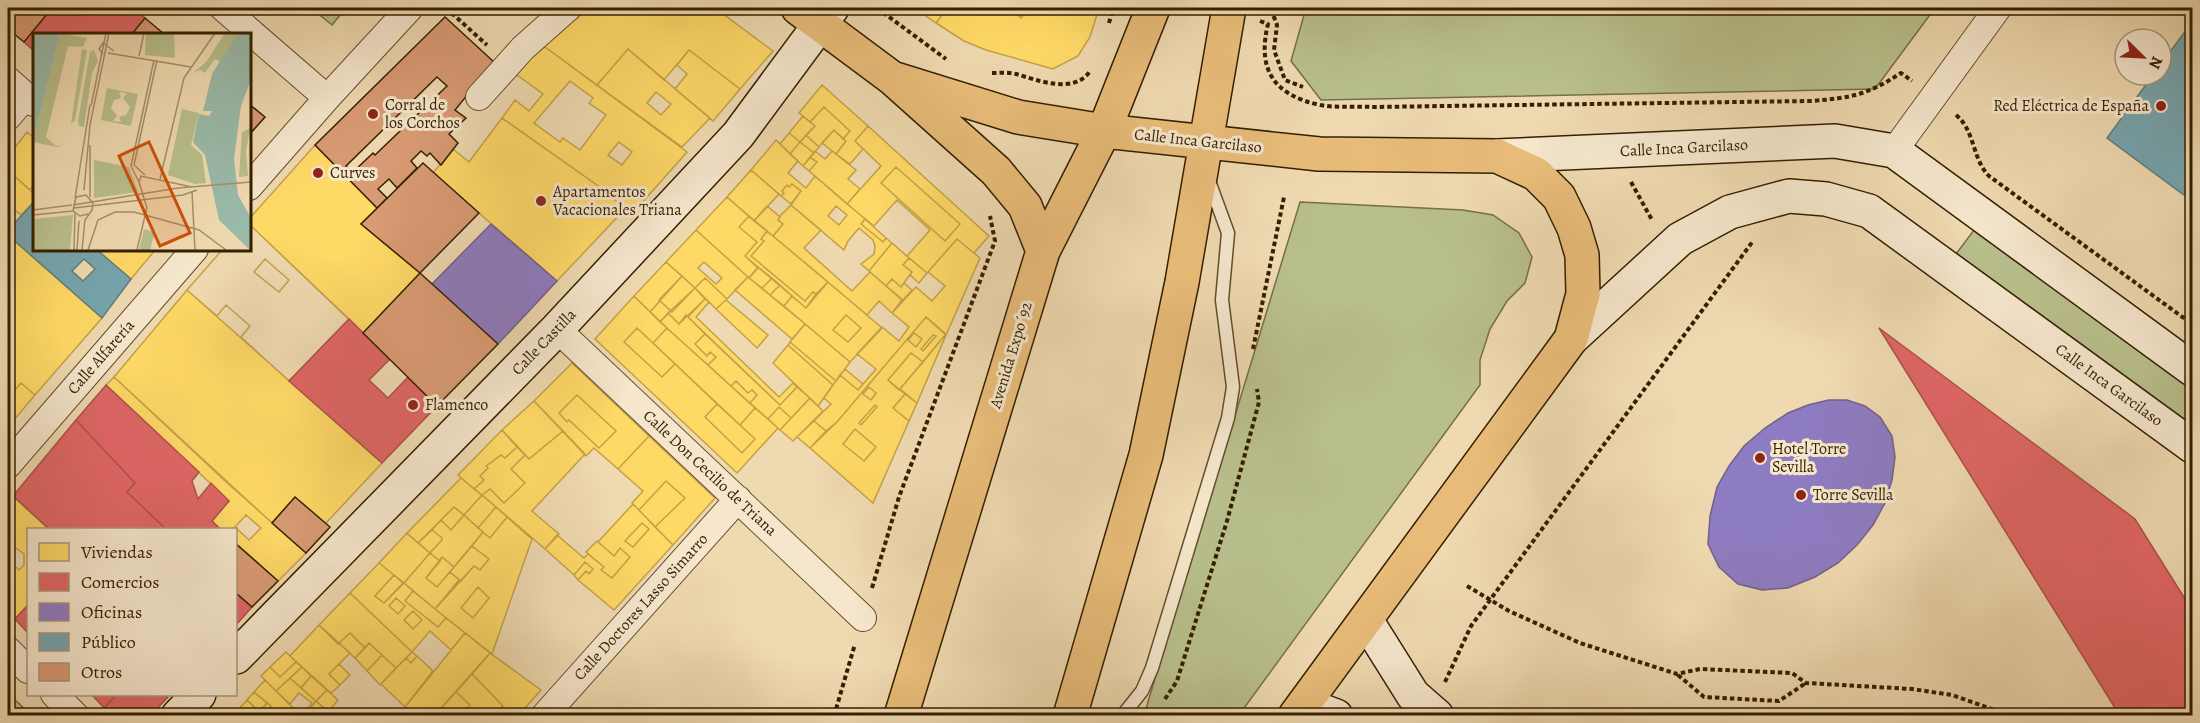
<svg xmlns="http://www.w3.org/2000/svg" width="2200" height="723" font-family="Alegreya,serif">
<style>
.green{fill:#b8bf8c;stroke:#766f46;stroke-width:1.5}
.homes{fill:#ffd966;stroke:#c2a147;stroke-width:1.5;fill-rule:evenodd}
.shops{fill:#e06666;stroke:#ac5147;stroke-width:1.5}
.offices{fill:#8e7cc3;stroke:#736088;stroke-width:1.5}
.public{fill:#76a5af;stroke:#627d7a;stroke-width:1.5;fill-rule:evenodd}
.building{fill:#d99b74;stroke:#341f00;stroke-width:1.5;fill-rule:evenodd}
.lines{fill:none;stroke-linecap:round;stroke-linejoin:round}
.lane-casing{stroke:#634e2c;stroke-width:15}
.street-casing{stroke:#634e2c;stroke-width:28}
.secondary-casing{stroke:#341f00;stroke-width:36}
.primary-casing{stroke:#341f00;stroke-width:36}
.path{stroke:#341f00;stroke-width:4;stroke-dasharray:4.5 3;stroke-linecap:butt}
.lane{stroke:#f5e6cc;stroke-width:12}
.street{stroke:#f5e6cc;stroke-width:26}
.secondary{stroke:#f5e6cc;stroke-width:33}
.primary{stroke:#e8bc78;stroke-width:33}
.poi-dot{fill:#8f2418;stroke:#f5e6cc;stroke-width:2}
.labels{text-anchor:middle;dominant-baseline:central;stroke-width:6;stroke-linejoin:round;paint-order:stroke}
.poi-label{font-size:16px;fill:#341f00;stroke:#f5e6cc;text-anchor:start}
.street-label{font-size:16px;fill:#341f00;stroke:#f5e6cc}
.inset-road{fill:none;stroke:#a48f6a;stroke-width:1.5}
.view{fill:#cd500a;fill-opacity:0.15;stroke:#cd500a;stroke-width:3}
.inset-edge{fill:none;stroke:#341f00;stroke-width:3}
</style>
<rect width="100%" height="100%" fill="#efd9b0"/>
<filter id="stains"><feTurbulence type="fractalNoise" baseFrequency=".00333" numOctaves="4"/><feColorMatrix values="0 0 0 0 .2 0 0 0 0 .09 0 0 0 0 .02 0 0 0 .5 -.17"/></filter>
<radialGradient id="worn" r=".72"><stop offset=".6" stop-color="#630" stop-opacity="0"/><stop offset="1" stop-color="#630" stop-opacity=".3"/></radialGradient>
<!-- green -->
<path class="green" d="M311 8H346L332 25Z
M1306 8H1935L1875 89 1321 100 1291 61Z
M1300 202 1463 210 1493 215 1519 233 1532 257 1525 283 1507 301 1490 329 1480 360V385L1239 715H1144Z
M1974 230 2192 389V428L1956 254Z
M8 693 31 715H8Z"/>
<!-- homes -->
<path class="homes" d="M591 8H715L773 51 740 89 689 50 664 80 628 49 597 85 541 44Z
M915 8H947L936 23Z
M947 8H1008L1021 18 1029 8H1099L1090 37 1078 56 1053 69 986 50 964 41 936 23Z
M541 44 687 152 632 214 604 190 502 118 515 100 529 111 543 94 513 72ZM570 81 593 98 589 103 606 115 580 150 563 138 560 142 534 123ZM619 142 632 152 622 165 608 155Z
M628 49 710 118 682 147 597 85ZM656 92 671 104 661 115 647 103Z
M689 50 740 89 713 121 675 89 687 74 677 65Z
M822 85 868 126 855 141 863 149 850 164 836 154 846 141 843 139 850 131 824 107 810 122 799 113Z
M824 107 850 131 843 139 834 130 819 147 806 135 815 126 810 122Z
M803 116 815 126 800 142 789 133Z
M502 118 604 190 625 209 557 281 433 173 453 149 469 162Z
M868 126 989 236 974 253 957 239 927 273 907 256 930 230 897 200 874 226 847 204 881 166 855 141ZM896 167 960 224 945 241 881 183Z
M834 130 846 141 836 154 822 143Z
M27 132 34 138V185L30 190 8 170V156Z
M789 133 800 142 790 154 780 144Z
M806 135 819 147 814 153 800 142Z
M776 140 798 161 788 173 806 188 815 176 865 219 861 224 883 242 886 238 892 243 869 271 861 264 874 254 875 246 873 240 859 228 848 241 844 250 791 205 801 191 792 184 789 187 787 185 782 191 784 193 781 196 751 170ZM836 206 847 215 839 225 828 216Z
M800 142 814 153 803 166 790 154Z
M315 145 377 208 361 224 420 273 363 333 249 224V219Z
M815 151 825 159 832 151 856 170 848 179 860 189 847 204 809 171 817 162 810 157Z
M810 157 817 162 809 171 803 166Z
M896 167 960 224 945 241 881 183Z
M8 170 34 194V202L21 215 10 206 8 209Z
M751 170 779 194 754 221 727 197Z
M792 184 801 191 791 204 781 196 784 193 782 191 787 185 789 187Z
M727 197 749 216 739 227 757 242 745 256 758 268 749 278 696 230Z
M791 205 821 230 804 248 852 291 870 272 902 300 892 313 879 301 867 315 773 236 783 224 778 220 780 216Z
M767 206 780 217 778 220 783 224 773 236 754 221Z
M749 216 767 231 761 239 764 241 751 256 805 301 813 292 816 294 806 308 745 256 757 242 739 227Z
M865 219 886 238 883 242 861 224Z
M249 224 349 319 289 381 241 337 250 326 226 305 217 316 187 290 223 249H249ZM265 259 289 280 279 292 254 272Z
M249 224 349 319 289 381 241 337 250 326 226 305 217 316 187 290 223 249H249ZM265 259 289 280 279 292 254 272Z
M696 230 748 277 727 299 705 278 695 288 666 262ZM704 262 722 278 716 284 698 268Z
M767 231 828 282 816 294 813 292 805 301 751 256 764 241 761 239Z
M8 235 102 318 35 395 21 383 8 398Z
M957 239 980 258 946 335 926 317 837 422 826 431 814 421 831 404 824 398 840 375 858 390 876 369 857 354 882 327 899 341 909 327 892 313 916 287 932 301 945 286 928 272Z
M892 243 909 258 903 265 912 272 901 287 892 279 886 286 869 271Z
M103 249H156L131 279 100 253Z
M909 258 927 273 919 283 910 275 912 272 903 265Z
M666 262 682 276 650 312 634 296Z
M758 267 772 278 762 288 749 278Z
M682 276 695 288 672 312 659 300Z
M748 277 805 324 792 339 735 290Z
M705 278 727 299 716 309 695 288Z
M772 278 780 285 770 295 762 288Z
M892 279 901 287 904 283 912 290 903 300 886 286Z
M828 282 882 328 850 362 784 306 792 296 806 308ZM846 315 861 328 848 342 833 330Z
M780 285 792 296 784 306 770 295Z
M695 288 705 299 679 324 668 313Z
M187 290 382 463 325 524 295 497 272 523 114 377Z
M634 296 667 328 653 343 637 328 624 342 662 377 675 364 717 404 705 417 742 453 755 439 740 425 755 408 778 428 737 473 595 339Z
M705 299 709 302 696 317 779 397 793 383 797 387 780 405 688 317Z
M726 300 768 335 757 348 716 309Z
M660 301 671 311 660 322 650 312Z
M668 313 679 324 686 315 705 334 695 344 707 356 710 352 716 357 708 365 660 322Z
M846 315 861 328 848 342 833 330Z
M926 317 946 334 923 362 911 353 888 380 905 394 893 408 909 421 873 503 810 448 837 422ZM914 333 922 339 916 347 908 340ZM933 335 936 336 923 351 921 349ZM869 387 876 393 871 400 863 394ZM875 405 877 407 861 425 859 423ZM855 429 876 447 864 461 843 444Z
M805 324 850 362 836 381 790 342Z
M637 328 675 364 662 377 624 342Z
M667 328 755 408 740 425 653 343Z
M914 333 922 339 916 347 908 340Z
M705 334 780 405 797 387 810 398 791 418 779 407 768 419 750 403 757 395 752 390 748 393 736 381 731 386 708 365 716 357 710 352 707 356 695 344Z
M946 334V335L917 403 900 389Z
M933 335 936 336 923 351 921 349Z
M790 342 836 381 833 385 788 345Z
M788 345 833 385 818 406 773 363Z
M911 353 923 362 899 390 888 380Z
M572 363 649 436 618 469 594 448 586 456 534 401ZM577 395 616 431 599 448 569 420 567 422 559 413Z
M845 369 863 384 858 390 840 375Z
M114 377 224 480 306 553 278 581 236 543V530H221L212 521 229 501 106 385ZM246 515 261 528 249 540 235 527Z
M736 381 748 393 752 390 757 395 750 403 731 386Z
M21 383 35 395 8 427V398Z
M869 387 876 393 871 400 863 394Z
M905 394 917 403 909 421 893 408Z
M577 395 616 431 599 448 569 420 567 422 559 413Z
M810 398 823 411 793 441 780 430Z
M534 401 563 431 529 459 502 430Z
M717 404 755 439 742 453 705 417Z
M875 405 877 407 861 425 859 423Z
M779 407 791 418 780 430 768 419Z
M814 421 826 431 810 448 797 437Z
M855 429 876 447 864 461 843 444Z
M502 430 517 447 505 458 501 455 486 466 488 468 480 476 484 480 474 489 458 475Z
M563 431 585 454 532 511 559 534 545 549 482 495 490 489 504 503 525 483 511 469 525 455 529 459Z
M649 436 715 498 673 545 655 527 685 498 666 481 639 510 632 503 643 491 618 469Z
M517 447 525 455 511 469 525 483 504 503 490 489 482 495 474 489 484 480 480 476 488 468 486 466 501 455 505 458Z
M461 478 482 495 464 515 454 507 418 543 407 533Z
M666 481 685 498 655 527 639 510Z
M482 495 496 507 478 528 464 515Z
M13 496 50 530H28V605L15 619 8 612V560L19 570 24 565V554L16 548 8 558V502Z
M633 504 673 545 614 610 578 580 586 571 589 574 593 569 585 562 574 575 545 549 557 535 584 558 588 554 604 567 601 570 612 578 630 557 620 548 614 556 598 542ZM642 523 649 529 633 547 625 541Z
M454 507 464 515 451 530 441 520Z
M496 507 507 517 490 538 478 528Z
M464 515 483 532 454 567 442 557 440 561 430 553 442 540V538L432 530 441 520 451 530Z
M507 517 532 539 492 654 435 609 474 566 480 570 489 559 472 546 483 532 490 538ZM478 587 489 598 473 618 461 608Z
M642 523 649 529 633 547 625 541Z
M432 530 442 538V540L430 553 418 543Z
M407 533 430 553 404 583 379 563Z
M597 541 614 556 620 548 630 557 612 578 601 570 604 567 586 552Z
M472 546 489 559 480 570 474 566 461 581 450 572Z
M430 553 440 561 426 578 437 587 450 572 459 580 435 609 404 583Z
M442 557 454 567 437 587 426 578Z
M585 562 593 569 589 574 586 571 578 580 574 575Z
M379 563 394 575 375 596 384 603 404 583 413 591 405 601 438 627 446 618 465 633 451 650 430 631 412 652 350 593ZM396 598 405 606 398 614 389 606ZM413 611 422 620 413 629 404 620Z
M394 575 403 583 384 603 375 596Z
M478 587 489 598 473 618 461 608Z
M413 591 446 618 438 627 405 601Z
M350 593 412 652 396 668 369 643 365 648 350 633 338 644 319 625Z
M396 598 405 606 398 614 389 606Z
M413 611 422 620 413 629 404 620Z
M319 625 350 653 329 674 340 685 331 693 290 656Z
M350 633 365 648 355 658 339 643Z
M465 633 490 653 434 716H414L405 707Z
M369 643 382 655 367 671 355 658Z
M286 652 296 662 280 677 270 667Z
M412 652 417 656 411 663 406 658Z
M490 653 541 690 518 716H494L503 706 472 674Z
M382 655 396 668 380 685 367 671Z
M417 656 433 671 405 707 381 684 406 658 411 663Z
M296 662 302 667 276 691 261 676 270 667 280 677Z
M339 664 350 675 340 685 329 674Z
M302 667 311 676 301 688 290 678Z
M472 674 503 706 494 716 462 714 470 705 456 692Z
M311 676 327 690 316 701 301 688Z
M290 678 316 701 304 716 303 715 312 703 299 693 290 704 276 691Z
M265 680 290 705 303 716H239L236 712 247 700 263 715 271 706 254 692Z
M327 690 338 700 328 712 316 701Z
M254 692 267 703 259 712 247 700Z
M456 692 470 705 462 714 463 716H434Z
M316 701 329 712 327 716H304Z
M267 703 271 706 263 715 259 712Z"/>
<!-- shops -->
<path class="shops" d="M52 8H131L145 18 132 34H34V51L24 42Z
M349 319 390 359 369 380 388 398 408 377 437 406 382 463 289 381Z
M1879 328 2135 519 2192 610V716H2120Z
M106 385 199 472 192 481 198 499 211 483 229 501 212 521 221 530H167L127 492 135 483 76 420Z
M76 420 135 483 127 492 167 530H50L13 496Z
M236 593 252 607 236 625Z
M28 605V633L15 619Z
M91 694H117L104 708Z
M117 694H166L168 697 150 716H116L104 708Z
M1495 713 1613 716H1499Z"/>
<!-- offices -->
<path class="offices" d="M491 224 557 281 498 344 432 284Z
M1829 400H1847L1865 406 1880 417 1892 436 1895 457 1892 480 1885 503 1873 525 1857 545 1838 563 1815 577 1788 588 1762 590 1738 584 1719 567 1708 544 1710 516 1717 487 1729 466 1744 446 1765 428 1788 413 1808 405Z"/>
<!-- public -->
<path class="public" d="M2192 22V201L2107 138 2153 75H2161V64Z
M34 202V249H96L131 279 102 318 8 235V231L11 227ZM84 259 95 269 83 281 72 271Z"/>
<!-- building -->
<path class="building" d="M8 8H52L24 42 8 29Z
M445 17 494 62 455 110 466 118 449 134 458 143 441 165 430 153 427 156 421 151 411 161 417 168 397 188 389 179 378 189 387 198 377 208 315 145ZM437 77 447 86 375 155 373 153 353 172 346 166Z
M145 18 164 34H132Z
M249 104 265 117 249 135Z
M423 163 479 213 420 273 361 224Z
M420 273 498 344 437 406 363 333Z
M295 497 330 527 306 553 272 523Z
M236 544 278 581 252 607 236 593Z"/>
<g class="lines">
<!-- lane casing -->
<g class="lane-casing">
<path id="lane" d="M1122 716 1142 691 1152 668 1228 418 1233 387 1222 300 1228 233 1209 181"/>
</g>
<!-- street casing -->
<g class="street-casing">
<path id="street" d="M223 8 327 98
M8 80 34 103
M479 97 523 48 568 8
M8 117 26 96
M1894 151 1998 8
M249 187 327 98 410 8
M557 329 863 618
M8 465 195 249
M8 650 28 670
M54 694 76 716
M544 716 738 499"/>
</g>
<!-- secondary casing -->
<g class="secondary-casing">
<path id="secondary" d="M1497 156 1835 141 1894 151 2192 369
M1571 339 1680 239 1730 212 1789 196 1826 199 1869 211 2192 446
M1366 620 1413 695 1437 716
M236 657 557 329 738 135 832 8
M1304 704 1336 716
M178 716 199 694"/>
</g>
<!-- primary casing -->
<g class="primary-casing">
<path id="primary" d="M798 8 892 78 996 171 1025 206 1043 251
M892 78 1018 117 1104 131 1319 154 1497 156 1536 174 1559 197 1574 228 1582 255 1583 294 1571 339 1295 716
M901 716 1043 251 1104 131 1153 8
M1070 716 1146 455 1182 282 1229 8"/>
</g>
<!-- path -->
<path class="path" d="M448 8 447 9 487 45
M877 8 946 59
M1271 9 1277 25 1274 50 1285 80 1303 87
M1260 21 1268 24C1257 69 1273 95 1320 105 1336 108 1355 106 1372 107L1811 101C1851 98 1867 95 1901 73L1912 81
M1109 23 1113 8
M992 73C1000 73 1008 72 1016 74 1037 80 1074 95 1090 71
M1956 115C1975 130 1972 159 1989 176L2192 324
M1631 182 1652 220
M1253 349 1284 197
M1467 586 1509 611 1580 643 1677 674 1700 669 1792 673 1806 683 1912 689 1952 695 2012 716
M872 588 899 497 995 241 990 216
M1678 675 1704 697 1779 701 1806 683
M1445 682 1471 626 1753 241
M1165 699 1177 681 1227 521 1259 402 1257 389
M834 716 855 644"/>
<!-- lane -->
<use href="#lane" class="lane"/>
<!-- street -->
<use href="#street" class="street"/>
<!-- secondary -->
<use href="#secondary" class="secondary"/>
<!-- primary -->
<use href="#primary" class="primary"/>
</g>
<!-- markers -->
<g class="poi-dot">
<circle cx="2161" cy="106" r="6"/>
<circle cx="373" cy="114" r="6"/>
<circle cx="318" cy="173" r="6"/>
<circle cx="541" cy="201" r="6"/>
<circle cx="413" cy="405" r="6"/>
<circle cx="1760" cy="458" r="6"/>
<circle cx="1801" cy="495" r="6"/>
</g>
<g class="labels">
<!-- poi labels -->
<g class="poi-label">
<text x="385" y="105">Corral de<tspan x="385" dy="18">los Corchos</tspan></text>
<text x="2149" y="106" text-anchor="end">Red Eléctrica de España</text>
<text x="330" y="173">Curves</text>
<text x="553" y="192">Apartamentos<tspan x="553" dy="18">Vacacionales Triana</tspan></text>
<text x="425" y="405">Flamenco</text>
<text x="1772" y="449">Hotel Torre<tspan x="1772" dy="18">Sevilla</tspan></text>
<text x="1813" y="495">Torre Sevilla</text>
</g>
<!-- street labels -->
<g class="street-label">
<text transform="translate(1198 141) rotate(6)">Calle Inca Garcilaso</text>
<text transform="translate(1684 148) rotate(-3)">Calle Inca Garcilaso</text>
<text transform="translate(544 342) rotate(-46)">Calle Castilla</text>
<text transform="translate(1011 355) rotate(-73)">Avenida Expo´92</text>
<text transform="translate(101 357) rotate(-49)">Calle Alfarería</text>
<text transform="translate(2109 385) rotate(36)">Calle Inca Garcilaso</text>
<text transform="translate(710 473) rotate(43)">Calle Don Cecilio de Triana</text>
<text transform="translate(641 607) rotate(-48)">Calle Doctores Lasso Simarro</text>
</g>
</g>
<!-- overview -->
<g transform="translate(33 33)">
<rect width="218" height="218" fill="#efd9b0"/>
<path d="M27 0 54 5 50 14 35 13 13 104 23 113 31 111 24 114 0 109ZM113 0H141L142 25 112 22ZM192 0H205L187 29 182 26 172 40 167 37 160 40 173 29ZM49 16 54 17 42 87 38 91ZM61 17 65 28 59 40 51 94 46 93 45 88 57 19ZM74 55 105 61 98 93 68 87ZM86 59 94 60 90 65 97 74 93 82 86 84 88 89 80 88 84 83 78 75 81 67 88 65ZM149 76 166 80 158 112 169 122 173 150 162 151 135 142ZM217 95 213 119 215 143 206 144 209 99ZM61 127 96 134 105 159 61 165ZM40 182 37 217H0V186ZM111 196 122 199 117 217H106Z" fill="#b8bf8c" fill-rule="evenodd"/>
<path d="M0 0H27L0 109ZM205 0H217V49L208 73 201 126 205 162 217 183V217L186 187 172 122 160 109 166 81 176 83 179 78H170L179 41Z" fill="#9abaa9"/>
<path class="inset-road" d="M75 20 158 34M70 21 66 16 70 10 81 18M106 23 111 0M58 73 73 0M112 142 101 132 124 27M127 146 151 45 182 0M106 149 98 133 121 27M51 157 57 92 76 0M159 159 162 217M57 164V112M42 165 57 72M40 172 145 155 218 149M41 175 150 162 164 157M114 175 106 149 108 143 159 154M0 177 39 172M0 182 40 178M41 217 42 180M44 217 46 188M49 217 52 187 59 177 60 170 53 162 43 164 40 178 47 183 55 181M55 217 65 187 82 179H101L166 197 193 217M104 217 114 174"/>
<path class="view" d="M116 109 157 200 127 213 86 123Z"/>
<rect width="218" height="218" class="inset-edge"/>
</g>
<!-- margin -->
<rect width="2200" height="723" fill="none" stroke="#efd9b0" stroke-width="30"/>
<rect x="9" y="9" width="2182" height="705" fill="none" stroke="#341f00" stroke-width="3"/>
<rect x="15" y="15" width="2170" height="693" fill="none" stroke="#341f00" stroke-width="1.5"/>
<!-- legend -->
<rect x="27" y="528" width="210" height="168" fill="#f5e6cc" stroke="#a8967a" stroke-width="1.5"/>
<rect x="39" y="543" width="30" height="18" fill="#ffd966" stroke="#a8967a" stroke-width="1.5"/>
<text x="81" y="558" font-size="18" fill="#341f00">Viviendas</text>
<rect x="39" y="573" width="30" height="18" fill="#e06666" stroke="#a8967a" stroke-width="1.5"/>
<text x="81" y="588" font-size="18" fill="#341f00">Comercios</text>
<rect x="39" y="603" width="30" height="18" fill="#8e7cc3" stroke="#a8967a" stroke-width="1.5"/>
<text x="81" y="618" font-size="18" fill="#341f00">Oficinas</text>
<rect x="39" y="633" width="30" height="18" fill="#76a5af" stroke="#a8967a" stroke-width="1.5"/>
<text x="81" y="648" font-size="18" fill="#341f00">Público</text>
<rect x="39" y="663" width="30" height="18" fill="#d99b74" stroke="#a8967a" stroke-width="1.5"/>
<text x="81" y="678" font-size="18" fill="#341f00">Otros</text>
<!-- north arrow -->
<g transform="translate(2143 57) rotate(114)"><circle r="28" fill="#f5e6cc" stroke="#a8967a" stroke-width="1.5"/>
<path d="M0-4.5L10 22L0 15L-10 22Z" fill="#8f2418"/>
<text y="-9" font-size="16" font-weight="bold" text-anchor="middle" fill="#341f00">N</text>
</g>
<rect width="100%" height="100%" filter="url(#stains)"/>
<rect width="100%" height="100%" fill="url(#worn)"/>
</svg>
